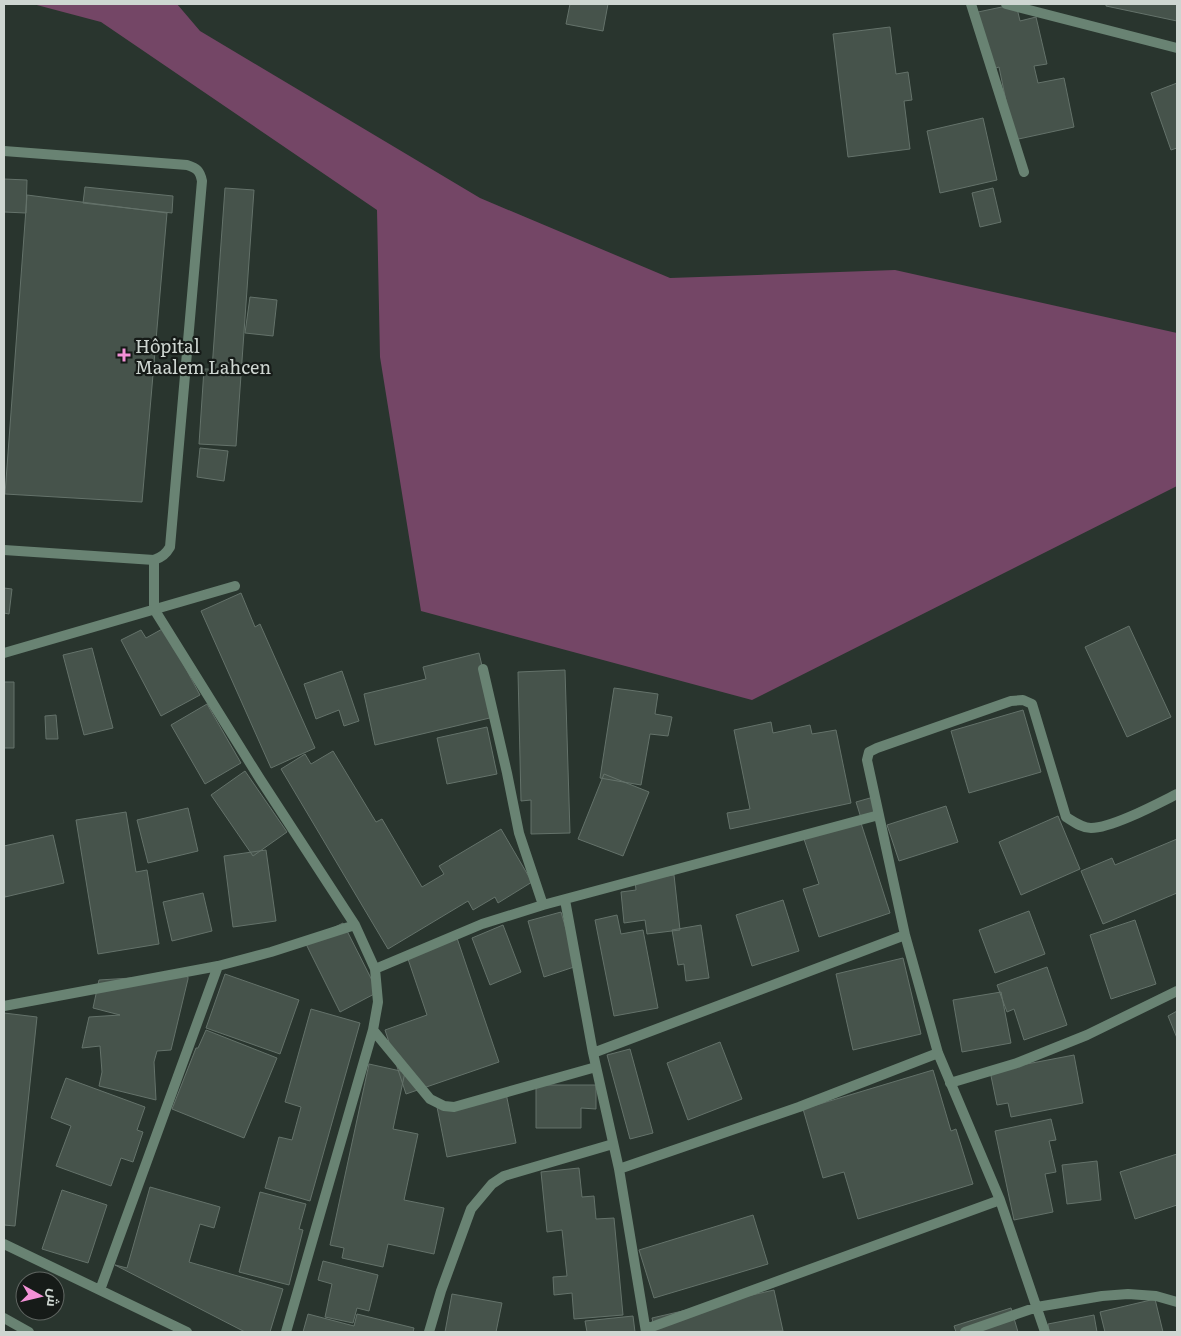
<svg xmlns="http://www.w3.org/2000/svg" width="1181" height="1336" font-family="Literata,Cairo,serif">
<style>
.green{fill:#744666}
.building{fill:#46534b;stroke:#64726a}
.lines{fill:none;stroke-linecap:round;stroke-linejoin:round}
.service{stroke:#698373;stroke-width:10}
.minor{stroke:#698373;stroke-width:10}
.poi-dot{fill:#f391d6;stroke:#161b18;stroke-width:2}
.labels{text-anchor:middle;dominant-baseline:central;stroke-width:4.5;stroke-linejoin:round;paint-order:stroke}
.poi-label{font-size:18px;fill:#ced6d1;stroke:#161b18;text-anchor:start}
</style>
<rect width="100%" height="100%" fill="#29352e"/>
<!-- green -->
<path class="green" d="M33 4H177L200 31 480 198 670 278 895 270 1177 333V486L752 700 421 611 380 357 377 210 101 22Z"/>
<!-- building -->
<path class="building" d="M570 4H608L603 31 566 24Z
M1016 4 1020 21 1036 17 1047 64 1034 66 1038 83 1064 78 1074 127 1014 140 999 67 990 70 978 12Z
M1106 4H1177V21L1106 6Z
M890 27 896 74 908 72 912 100 904 101 910 149 848 157 833 34Z
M1177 83V148L1171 150 1151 93Z
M983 118 997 180 940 193 927 131Z
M4 179 27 180 26 213 4 212Z
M85 187 173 196 172 213 83 203Z
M225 188 254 190 236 446 199 444 204 369H212Z
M993 188 1001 222 980 227 972 193Z
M27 195 167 213 142 502 5 494Z
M250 297 277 300 273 336 245 333Z
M200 448 228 451 224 481 197 477Z
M4 588 12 589 9 614 4 613Z
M241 593 255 627 260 624 315 748 271 768 201 611Z
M1129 626 1171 717 1127 737 1085 647Z
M164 628 200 695 161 716 121 640 141 630 146 638Z
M92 648 113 728 84 735 63 655Z
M479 653 494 717 375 745 364 694 426 679 423 667Z
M565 670 570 833 531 834V800L521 801 518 672Z
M342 671 359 721 344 726 339 710 316 719 304 684Z
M4 682H14V748H4Z
M614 688 658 694 655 714 672 717 668 736 650 734 641 785 600 778Z
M207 704 241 763 205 784 171 725Z
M1023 710 1041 772 969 793 951 731Z
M56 715 58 739H46L45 716Z
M771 722 773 733 810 725 812 734 836 730 851 803 730 829 727 813 750 809 734 730Z
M487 727 497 774 447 784 437 738Z
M333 751 376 822 382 819 422 887 444 874 439 866 501 829 532 882 498 903 495 897 473 910 468 901 388 949 281 769 305 754 311 764Z
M245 771 287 832 253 856 211 795Z
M604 774 649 792 623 856 578 839Z
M877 796 881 812 861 818 856 802Z
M946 806 958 842 899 861 887 825Z
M188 808 198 851 148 863 137 820Z
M126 812 136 872 147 870 159 944 98 954 76 820Z
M1058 816 1080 869 1021 895 999 842Z
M860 820 890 913 819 937 803 889 819 884 804 839Z
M53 835 64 883 5 897 4 891V846Z
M1177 839V893L1103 924 1081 871 1112 858 1115 865Z
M266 850 276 921 233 927 224 856Z
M674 875 680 930 647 934 645 920 624 923 621 892 636 890 635 880Z
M203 893 212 931 172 941 163 902Z
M783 900 799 951 752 966 736 915Z
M1029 911 1045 954 995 973 979 930Z
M561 912 577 966 544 977 528 921Z
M617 915 621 934 643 930 658 1008 614 1016 595 920Z
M1135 920 1156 984 1111 999 1090 935Z
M343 923 378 992 340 1012 305 942Z
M503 925 521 972 490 985 472 938Z
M701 925 709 978 686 981 684 964 678 965 672 930Z
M457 938 499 1062 406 1094 385 1030 427 1015 407 956Z
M903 958 921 1034 853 1050 836 974Z
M1047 967 1067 1025 1024 1040 1014 1009 1007 1012 997 985Z
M225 974 299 1000 280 1054 206 1028Z
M180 975 188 977V979L171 1050 157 1051 154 1062 156 1100 99 1086 102 1072 100 1046 82 1048 89 1017 120 1015 93 1008 99 980Z
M1001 992 1011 1043 962 1052 953 1000Z
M311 1009 360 1023 310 1201 265 1188 279 1137 292 1140 301 1107 285 1102Z
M1177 1011V1038L1168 1016Z
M4 1013 37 1017 15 1226 4 1225Z
M206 1030 277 1058 244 1138 172 1109 196 1048H198Z
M720 1042 742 1099 688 1120 667 1063Z
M630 1049 653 1133 630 1139 607 1055Z
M1074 1055 1083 1103 1011 1117 1008 1103 997 1105 990 1071Z
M369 1064 405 1072 393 1129 418 1134 404 1200 444 1208 434 1254 388 1244 383 1267 342 1258 344 1248 330 1245Z
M933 1070 951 1131 956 1129 973 1184 858 1219 844 1172 823 1178 803 1109Z
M66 1078 145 1107 137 1130 143 1132 133 1162 121 1158 111 1186 56 1166 71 1126 51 1118Z
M536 1085H596V1109L581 1108V1128H536Z
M506 1093 516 1143 447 1157 437 1107Z
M1051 1119 1056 1140 1049 1141 1056 1172 1045 1174 1053 1212 1014 1220 995 1131Z
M1177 1154V1205L1135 1219 1120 1172Z
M1097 1161 1101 1200 1067 1204 1062 1165Z
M579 1168 582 1197 594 1196 596 1219 614 1218 623 1315 574 1319 572 1293 554 1295 553 1277 567 1276 562 1230 547 1232 541 1172Z
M150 1187 220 1207 214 1228 200 1224 189 1262 283 1289 270 1332H245L115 1265 127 1268Z
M62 1190 107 1205 88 1263 42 1249Z
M260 1192 306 1204 299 1229 303 1230 289 1285 239 1272Z
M753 1215 768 1264 654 1298 639 1250Z
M323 1261 378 1275 369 1311 357 1308 353 1323 325 1317 332 1284 318 1280Z
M774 1290 783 1331 655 1332 652 1318Z
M452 1294 502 1303 496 1332H445Z
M1155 1299 1163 1332H1105L1100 1312Z
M1011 1308 1018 1332H956L954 1326Z
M308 1314 354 1326 357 1314 414 1328 413 1332H303Z
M1094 1315 1097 1332H1049L1048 1324Z
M633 1316 635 1332H587L585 1321Z"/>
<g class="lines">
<!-- service -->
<path class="service" d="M4 151 187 165C197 168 200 171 202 181L170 547C166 554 162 557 154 560L4 550"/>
<!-- minor -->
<path class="minor" d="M971 4 1024 172
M1006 4 1177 48
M154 560V609L260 779 355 925 375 969 378 1002 373 1030 286 1332
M4 653 235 586
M483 669 507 773 519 833 543 905
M565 900 593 1053 619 1169 646 1332
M905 935 938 1053 1000 1200 1045 1332
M375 969 482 924 543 905 879 815
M4 1006 218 966 271 952 355 925
M373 1030 430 1099 444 1106 454 1107 596 1067
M593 1053 905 935 867 760 869 752 877 748 1011 701 1023 700 1032 704 1066 817C1074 822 1082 828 1091 828 1112 828 1157 804 1177 794
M950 1083 1017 1063 1087 1035 1177 991
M619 1169 799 1107 938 1053
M4 1244 187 1332
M100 1290 218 966
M4 1318 29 1332
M646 1329 1000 1200
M429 1332 441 1291 471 1209 492 1184 504 1176 613 1144
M965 1332 1037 1307 1102 1296 1128 1294 1156 1296 1177 1302"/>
</g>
<!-- markers -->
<path class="poi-dot" d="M121.5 347.5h5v5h5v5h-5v5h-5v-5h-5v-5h5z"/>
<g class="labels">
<!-- poi labels -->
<g class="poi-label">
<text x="135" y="345">Hôpital<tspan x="135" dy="21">Maalem Lahcen</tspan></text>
</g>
</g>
<!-- border -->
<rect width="1181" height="1336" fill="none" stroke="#ced6d1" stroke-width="10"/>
<!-- north arrow -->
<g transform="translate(40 1296) rotate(98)"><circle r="24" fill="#161b18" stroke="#606662"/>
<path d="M0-4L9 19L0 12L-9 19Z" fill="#f391d6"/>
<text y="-8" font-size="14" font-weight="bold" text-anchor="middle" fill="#ced6d1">ش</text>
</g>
</svg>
